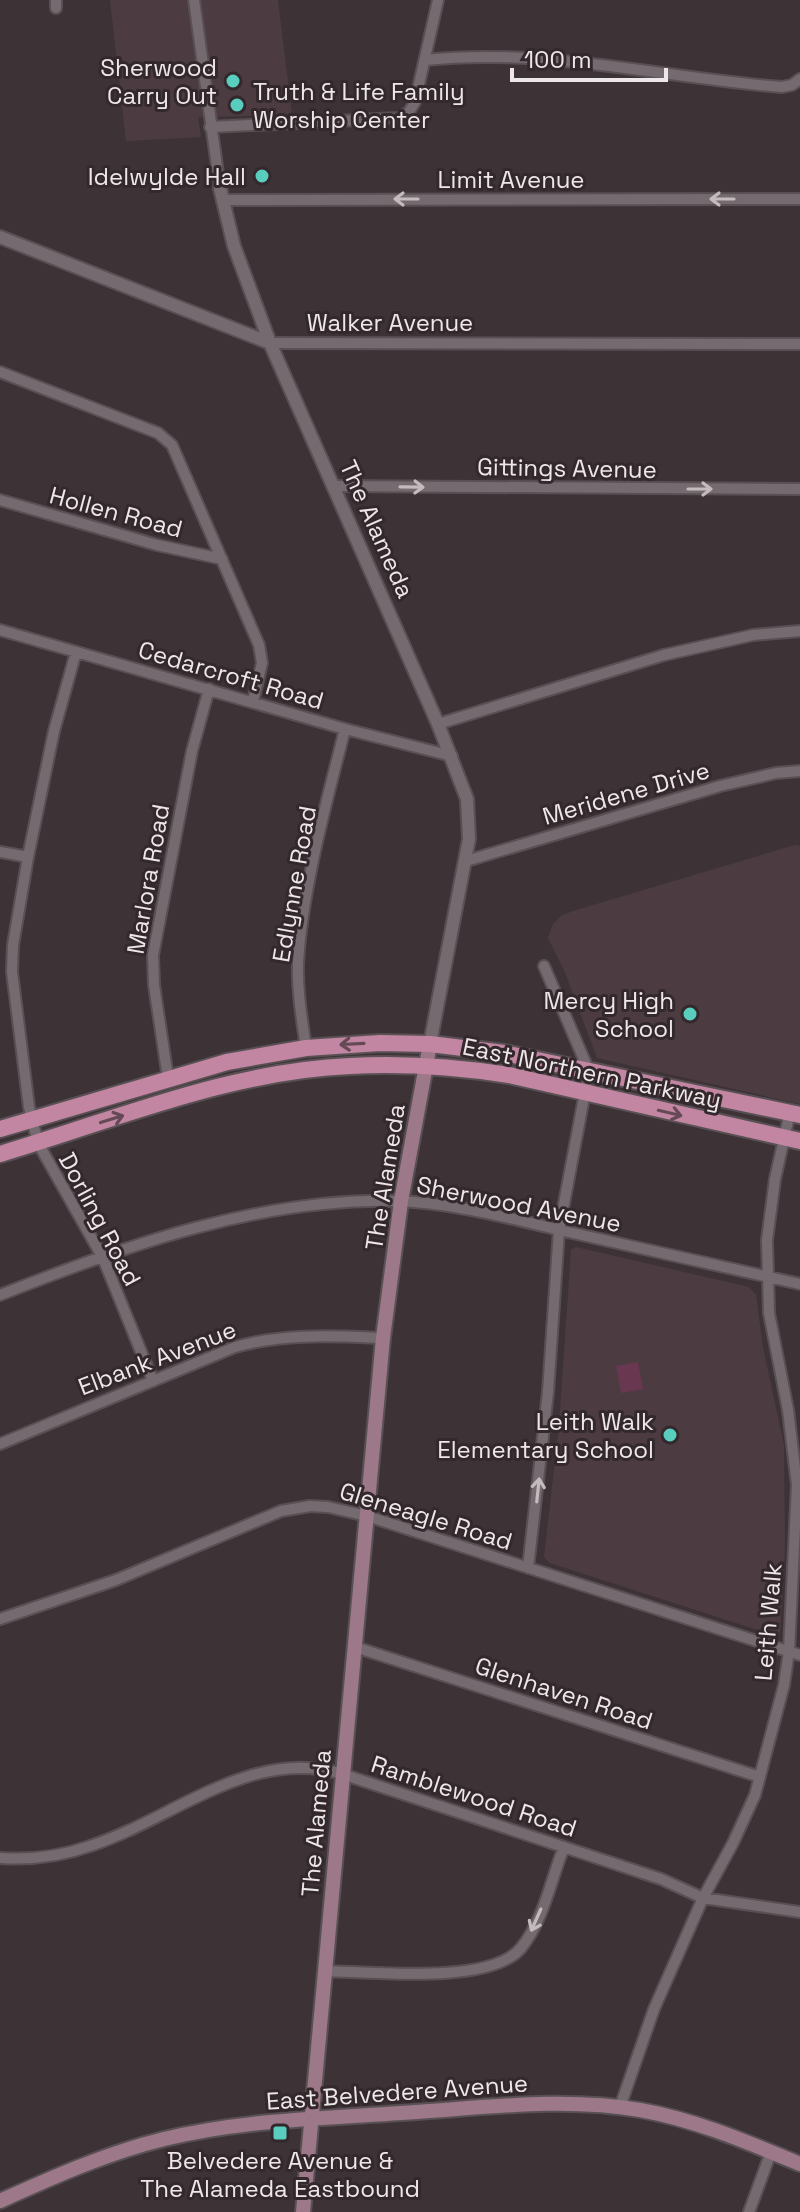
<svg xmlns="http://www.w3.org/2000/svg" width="800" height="2212" font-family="'Space Grotesk',sans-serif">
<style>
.built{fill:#4c3c42}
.green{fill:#6a3750}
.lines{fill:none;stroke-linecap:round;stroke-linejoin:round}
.minor-casing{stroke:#595054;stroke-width:14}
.tertiary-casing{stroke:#595054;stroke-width:16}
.secondary-casing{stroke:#595054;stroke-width:18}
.primary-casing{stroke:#595054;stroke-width:20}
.minor{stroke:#756a6f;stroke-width:10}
.tertiary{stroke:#756a6f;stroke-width:12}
.secondary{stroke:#9c7889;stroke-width:14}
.primary{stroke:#c286a3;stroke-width:16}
.oneway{stroke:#c4bbbe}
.oneway2{stroke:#654a56}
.poi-dot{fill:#59cebf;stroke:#33292d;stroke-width:3}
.labels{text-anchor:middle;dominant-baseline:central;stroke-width:6;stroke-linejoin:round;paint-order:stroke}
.poi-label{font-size:24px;fill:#eee7e9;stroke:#33292d;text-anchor:end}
.street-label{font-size:24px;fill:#eee7e9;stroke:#33292d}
</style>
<rect width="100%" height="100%" fill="#3d3337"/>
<!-- built -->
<path class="built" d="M110 0H278L292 115 198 117 201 137 126 141Z
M795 845 800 846V1104L597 1058 564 970 548 938 553 924 561 916 573 911Z
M576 1247 749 1287 756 1295 763 1348 784 1445 785 1548 780 1632 776 1636 550 1563 544 1557 559 1426 571 1250Z"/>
<!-- green -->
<path class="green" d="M638 1362 643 1389 621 1393 616 1366Z"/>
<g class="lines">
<!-- minor casing -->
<g class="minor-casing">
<path id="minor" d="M56 0V8
M194 0 220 188
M425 60C545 47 663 78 782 87L792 85 800 79
M210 127 399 118 409 112 415 102 438 0
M222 200 800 199
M270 343 800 344
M0 372 158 433 172 445 259 645 262 663 253 701
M334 486 800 489
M0 500 157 545 222 559
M0 630 345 729 452 756
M76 652 54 731 28 857 13 945 12 972 29 1107 38 1143 103 1258 153 1381
M438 724 664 655 753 635 800 631
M0 852 28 857
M466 861 720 786 776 773 800 771
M306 1048C302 1020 297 991 298 963 302 890 327 800 345 729
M168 1078 154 985 153 955 192 751 209 689
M0 1295C127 1245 259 1198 397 1201 454 1203 509 1218 564 1231 643 1249 721 1266 800 1284
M0 1444 235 1347C284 1333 333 1336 383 1338
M528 1568 548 1392 559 1230 589 1071 544 966
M0 1619 116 1580 281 1511 310 1506 328 1507 367 1516 800 1655
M355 1647 760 1777
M0 1858C30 1860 62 1856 90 1846 171 1820 252 1746 342 1774L661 1879 703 1898 800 1912
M325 1971C372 1972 491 1985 521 1948 544 1920 551 1879 564 1847
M620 2107 654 2009 703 1898 733 1843 755 1795 784 1685 789 1651 797 1485 788 1410 769 1313 767 1240 775 1179 790 1112
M749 2212 771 2152"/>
</g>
<!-- tertiary casing -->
<g class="tertiary-casing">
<path id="tertiary" d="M220 188 234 246 270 343 438 724 467 799 469 839 430 1044
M0 237 270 343"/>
</g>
<!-- secondary casing -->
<g class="secondary-casing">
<path id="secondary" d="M0 2201C53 2177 107 2153 164 2139 250 2118 341 2118 429 2111 499 2106 570 2098 640 2110 696 2120 747 2142 800 2164
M303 2212 383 1338 401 1201 430 1044"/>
</g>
<!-- primary casing -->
<g class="primary-casing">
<path id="primary" d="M0 1129 227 1062 306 1048 380 1043 430 1044 504 1053 800 1115
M0 1154C114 1120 230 1071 350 1066 403 1063 457 1067 509 1075L800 1141"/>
</g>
<!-- minor -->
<use href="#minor" class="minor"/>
<!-- tertiary -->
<use href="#tertiary" class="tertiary"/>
<!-- secondary -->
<use href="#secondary" class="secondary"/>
<!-- primary -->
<use href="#primary" class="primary"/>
</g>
<!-- one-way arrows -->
<defs><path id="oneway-shaft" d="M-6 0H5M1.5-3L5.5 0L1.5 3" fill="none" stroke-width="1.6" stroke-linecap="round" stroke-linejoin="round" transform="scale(2)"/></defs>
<g class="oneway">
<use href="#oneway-shaft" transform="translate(406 199) rotate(180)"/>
<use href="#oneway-shaft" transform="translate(722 199) rotate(180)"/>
<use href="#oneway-shaft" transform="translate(412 487) rotate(1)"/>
<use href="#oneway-shaft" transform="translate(700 489)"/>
<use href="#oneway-shaft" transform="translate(538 1490) rotate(-84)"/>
<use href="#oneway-shaft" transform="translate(536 1920) rotate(114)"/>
</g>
<g class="oneway2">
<use href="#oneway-shaft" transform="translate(352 1044) rotate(177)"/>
<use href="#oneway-shaft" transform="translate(670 1113) rotate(13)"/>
<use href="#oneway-shaft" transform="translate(112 1119) rotate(-17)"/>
</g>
<!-- markers -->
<g class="poi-dot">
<circle cx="233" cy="81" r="8"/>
<circle cx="237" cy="105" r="8"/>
<circle cx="262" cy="176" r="8"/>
<circle cx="690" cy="1014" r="8"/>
<circle cx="670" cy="1435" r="8"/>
<rect x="272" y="2125" width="16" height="16" rx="4"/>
</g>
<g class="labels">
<!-- poi labels -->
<g class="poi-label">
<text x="217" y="67">Sherwood<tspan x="217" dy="28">Carry Out</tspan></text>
<text x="253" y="91" text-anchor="start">Truth &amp; Life Family<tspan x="253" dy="28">Worship Center</tspan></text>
<text x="246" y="176">Idelwylde Hall</text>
<text x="674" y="1000">Mercy High<tspan x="674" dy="28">School</tspan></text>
<text x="654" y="1421">Leith Walk<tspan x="654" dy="28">Elementary School</tspan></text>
<text x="280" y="2160" text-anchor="middle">Belvedere Avenue &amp;<tspan x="280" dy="28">The Alameda Eastbound</tspan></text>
</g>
<!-- street labels -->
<g class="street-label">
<text x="511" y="179">Limit Avenue</text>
<text x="390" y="322">Walker Avenue</text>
<text transform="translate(567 468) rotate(1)">Gittings Avenue</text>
<text transform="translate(116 512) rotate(15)">Hollen Road</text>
<text transform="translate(377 529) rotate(66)">The Alameda</text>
<text transform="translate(231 675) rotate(16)">Cedarcroft Road</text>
<text transform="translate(626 793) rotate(-16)">Meridene Drive</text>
<text transform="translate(148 879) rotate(-80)">Marlora Road</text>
<text transform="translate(294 884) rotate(-80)">Edlynne Road</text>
<text transform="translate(592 1073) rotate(12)">East Northern Parkway</text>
<text transform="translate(385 1177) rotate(-81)">The Alameda</text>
<text transform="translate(519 1204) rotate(11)">Sherwood Avenue</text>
<text transform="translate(100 1219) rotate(62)">Dorling Road</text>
<text transform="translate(157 1358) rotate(-21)">Elbank Avenue</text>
<text transform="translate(426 1516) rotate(17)">Gleneagle Road</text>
<text transform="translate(768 1622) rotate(-85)">Leith Walk</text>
<text transform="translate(564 1693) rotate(18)">Glenhaven Road</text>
<text transform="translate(474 1796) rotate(18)">Ramblewood Road</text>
<text transform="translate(316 1823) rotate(-85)">The Alameda</text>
<text transform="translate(397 2092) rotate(-4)">East Belvedere Avenue</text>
</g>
</g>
<!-- scale -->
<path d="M512 68v12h154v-12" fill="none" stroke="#eee7e9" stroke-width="4"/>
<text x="524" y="68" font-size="24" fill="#eee7e9" stroke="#33292d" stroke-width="6" paint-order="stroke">100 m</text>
</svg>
